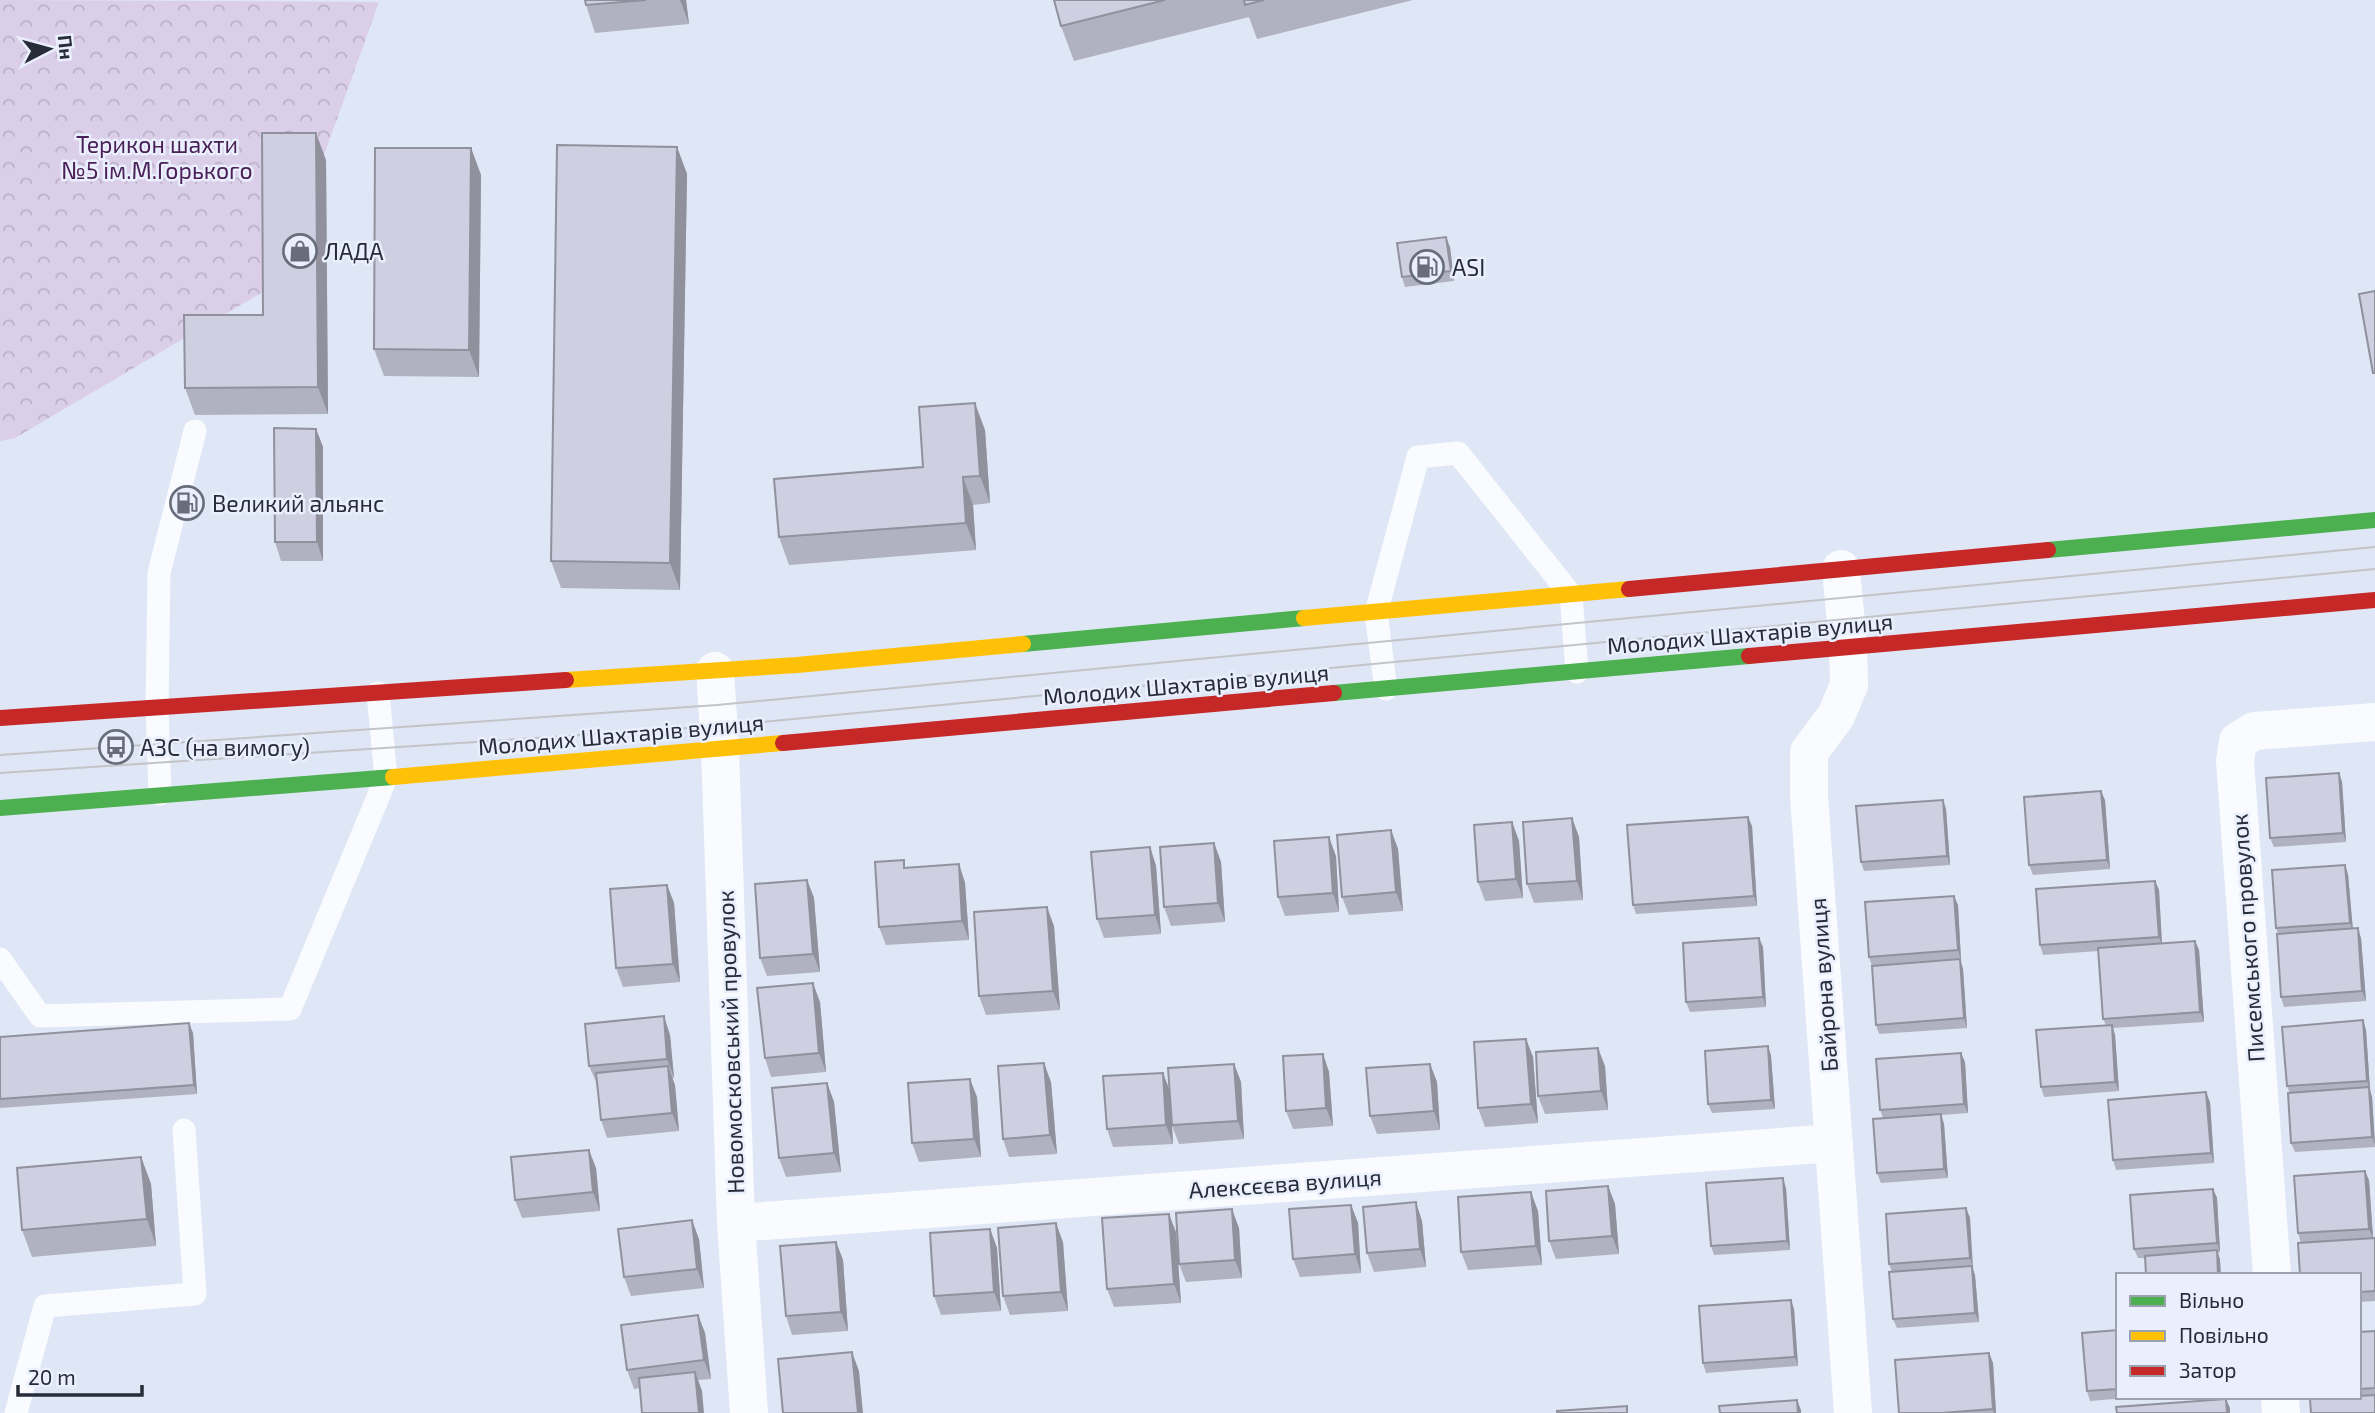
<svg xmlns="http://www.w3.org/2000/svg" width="2375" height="1413" font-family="'Exo 2',sans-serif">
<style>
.forest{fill:url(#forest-crowns)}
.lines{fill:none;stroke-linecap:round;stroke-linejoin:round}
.lane{stroke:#fafbfe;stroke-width:23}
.street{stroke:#fafbfe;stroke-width:38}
.fast{stroke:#4caf50;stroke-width:16}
.slow{stroke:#ffc107;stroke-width:16}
.jam{stroke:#c62828;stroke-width:16}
.tram{stroke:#c2c4c8;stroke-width:2}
.wall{fill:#b1b2c1}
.shaded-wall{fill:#90919d}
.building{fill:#cecfe0;stroke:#90919d;stroke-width:2}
.labels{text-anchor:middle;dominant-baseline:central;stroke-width:5;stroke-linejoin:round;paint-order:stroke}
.park-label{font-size:23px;fill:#4b2057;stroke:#eaeffd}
.poi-label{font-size:23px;fill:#272c39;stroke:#eaeffd;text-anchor:start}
.street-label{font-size:23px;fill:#272c39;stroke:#eaeffd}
</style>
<defs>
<pattern id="forest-crowns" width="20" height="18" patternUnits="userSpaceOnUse" patternTransform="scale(1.75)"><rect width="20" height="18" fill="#dbcee9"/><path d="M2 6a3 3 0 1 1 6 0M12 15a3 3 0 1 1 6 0" fill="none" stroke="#bcb1c9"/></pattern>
</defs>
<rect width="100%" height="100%" fill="#dfe6f5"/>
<!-- forest -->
<path class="forest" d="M0 0 379 2 278 283 15 438 0 441Z"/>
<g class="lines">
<!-- lane -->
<path class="lane" d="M1386 689 1376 613 1418 457 1458 453 1571 595 1577 672
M160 794 157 708 159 573 195 431
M0 959 40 1016 290 1009 386 778 378 693
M16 1413 45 1306 195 1294 184 1130"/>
<!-- street -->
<path class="street" d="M1841 569 1848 646 1849 685 1836 716 1809 752V796L1853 1413
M715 671 720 748 736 1223 749 1413
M736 1223 1834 1143
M2272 1275 2235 761 2238 741 2254 731 2375 722
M2280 1397 2281 1413"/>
<!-- fast -->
<path class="fast" d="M2048 550 2375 520
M1023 644 1304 618
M1334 693 1749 656
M0 808 393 777"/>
<!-- slow -->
<path class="slow" d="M1304 618 1629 589
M566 680 797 665 1023 644
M393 777 783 743"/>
<!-- jam -->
<path class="jam" d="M1629 589 2048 550
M1749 656 2375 600
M0 718 566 680
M783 743 1334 693"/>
<!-- tram -->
<path class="tram" d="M0 755 717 705 2375 547
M0 773 719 726 2375 569"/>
</g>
<!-- wall -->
<path class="wall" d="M585 0H686L689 24 595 33 586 5Z
M1054 0H1413L1257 39 1249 17 1074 61 1061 26Z
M677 147 687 174 680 590 561 588 551 561Z
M471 148 481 175 479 377 384 376 374 349Z
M326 160 328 414 195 415 185 388 263 315Z
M1450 247 1454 281 1405 287 1402 277Z
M316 429 323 447V561H281L275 542Z
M985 430 990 503 973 505 976 550 789 565 779 537 923 467Z
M2339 773 2342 782 2346 842 2274 847 2270 838Z
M1943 800 1946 809 1950 865 1864 871 1861 862Z
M2105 800 2110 869 2033 875 2029 865Z
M1572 818 1579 837 1583 900 1534 903 1527 884Z
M1512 822 1519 841 1523 898 1485 901 1478 882Z
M1752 826 1757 906 1636 914 1633 905Z
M1391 830 1398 849 1403 911 1349 915 1342 897Z
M1214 843 1221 862 1225 922 1171 926 1164 907Z
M1150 847 1156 866 1161 934 1104 938 1097 919Z
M1336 856 1339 912 1285 916 1278 897Z
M959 864 965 883 969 940 886 945 879 927Z
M2348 874 2353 929 2361 938 2366 1001 2284 1007 2281 997 2278 934 2276 928Z
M807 880 814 898 820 972 767 976 760 958Z
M2155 881 2159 890 2162 943 2195 941 2199 950 2204 1022 2113 1028 2115 1035 2119 1091 2044 1097 2041 1087 2106 1025 2103 1019 2098 951 2043 955 2040 945Z
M667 885 674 903 680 982 623 987 616 968Z
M1958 905 1961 960H1960L1963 969 1967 1028 1879 1034 1876 1025 1872 966 1869 957Z
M1054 926 1060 1010 986 1015 979 996Z
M1759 938 1763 947 1766 1007 1690 1012 1686 1002Z
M820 1002 826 1072 771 1077 765 1058Z
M2363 1020 2366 1030 2370 1090 2372 1097 2375 1147 2295 1152 2291 1143 2290 1093 2287 1086Z
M193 1033 197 1094 0 1108V1037Z
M670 1035 674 1078H672L675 1085 679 1131 607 1138 601 1120 597 1084 589 1066Z
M1526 1039 1533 1057 1538 1123 1485 1127 1478 1108Z
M1768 1046 1771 1056 1775 1109 1712 1113 1708 1104Z
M1323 1054 1329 1072 1333 1126 1293 1129 1286 1111Z
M1965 1062 1968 1113 1941 1115 1944 1124 1948 1178 1881 1183 1877 1173 1883 1118 1880 1110Z
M1234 1064 1241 1082 1244 1139 1179 1144 1172 1126 1173 1144 1113 1147 1107 1129 1163 1073 1169 1091Z
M1430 1064 1437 1082 1440 1130 1377 1134 1370 1116Z
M1605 1066 1608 1110 1545 1114 1538 1096Z
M1051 1082 1057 1154 1009 1157 1003 1139Z
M827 1083 834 1102 841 1172 786 1177 779 1158Z
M977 1097 981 1157 919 1162 912 1143Z
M2210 1102 2214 1163 2116 1170 2113 1160Z
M141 1157 151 1184 156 1246 32 1257 22 1230Z
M596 1168 600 1211 522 1218 515 1200Z
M2369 1180 2373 1238H2375V1301L2359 1302V1275L2301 1243 2298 1233Z
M1608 1186 1615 1204 1619 1254 1556 1259 1549 1241Z
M1786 1188 1790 1250 1714 1255 1711 1246Z
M2213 1189 2217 1198 2220 1252 2218 1253 2220 1260 2138 1258 2134 1249Z
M1351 1205 1358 1223 1361 1273 1300 1277 1293 1259Z
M1966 1208 1970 1218 1972 1268 1975 1275 1979 1322 1897 1328 1893 1319 1892 1272 1889 1264Z
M1538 1211 1542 1265 1468 1270 1461 1252Z
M1422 1221 1426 1267 1374 1272 1367 1253Z
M1239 1228 1242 1278 1186 1282 1179 1264Z
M990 1229 997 1248 1001 1311 941 1315 934 1296Z
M1176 1232 1181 1303 1114 1307 1107 1289Z
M699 1239 704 1288 631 1296 624 1277Z
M836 1242 843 1260 848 1331 792 1335 786 1316Z
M1063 1242 1068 1311 1010 1315 1003 1296Z
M1794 1309 1798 1366 1706 1373 1703 1363Z
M698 1315 705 1333 711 1379 698 1380 702 1391 640 1388 634 1389 627 1370Z
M2118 1330V1397H2139L2090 1401 2087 1391Z
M2375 1331V1413L2312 1399V1397H2359V1332Z
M1989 1353 1993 1363 1996 1413H1899Z"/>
<!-- shaded-wall -->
<path class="shaded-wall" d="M680 0H686L689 24Z
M316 133 326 160 328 414 318 387Z
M677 147 687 174 680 590 670 563Z
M471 148 481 175 479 377 469 350Z
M1446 237 1450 247 1454 281 1451 271Z
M975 403 985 430 990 503 980 476Z
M316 429 323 447V561L317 542Z
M963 477 973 505 976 550 966 523Z
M2339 773 2342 782 2346 842 2343 833Z
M2101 791 2105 800 2110 869 2107 860Z
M1943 800 1946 809 1950 865 1947 856Z
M1748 817 1752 826 1757 906 1754 896Z
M1572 818 1579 837 1583 900 1577 881Z
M1512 822 1519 841 1523 898 1516 879Z
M1391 830 1398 849 1403 911 1396 892Z
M1329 837 1336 856 1339 912 1333 893Z
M1214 843 1221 862 1225 922 1218 903Z
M1150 847 1156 866 1161 934 1155 915Z
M959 864 965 883 969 940 962 921Z
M2345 865 2348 874 2353 932 2350 923Z
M807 880 814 898 820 972 813 954Z
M2155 881 2159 890 2162 946 2159 937Z
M667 885 674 903 680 982 673 964Z
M1954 896 1958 905 1961 960 1958 950Z
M1047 907 1054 926 1060 1010 1053 991Z
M2358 928 2361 938 2366 1001 2362 991Z
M1759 938 1763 947 1766 1007 1763 997Z
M2195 941 2199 950 2204 1022 2200 1012Z
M1960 959 1963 969 1967 1028 1964 1018Z
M813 983 820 1002 826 1072 819 1053Z
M664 1016 670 1035 674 1078 667 1059Z
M2363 1020 2366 1030 2370 1090 2367 1081Z
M189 1023 193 1033 197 1094 194 1085Z
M2112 1025 2115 1035 2119 1091 2115 1082Z
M1526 1039 1533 1057 1538 1123 1531 1104Z
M1768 1046 1771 1056 1775 1109 1771 1100Z
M1598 1048 1605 1066 1608 1110 1601 1091Z
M1961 1053 1965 1062 1968 1113 1964 1104Z
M1323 1054 1329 1072 1333 1126 1326 1108Z
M1044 1063 1051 1082 1057 1154 1050 1135Z
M1234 1064 1241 1082 1244 1139 1238 1121Z
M1430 1064 1437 1082 1440 1130 1434 1111Z
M668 1066 675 1085 679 1131 672 1113Z
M1163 1073 1170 1091 1173 1144 1166 1125Z
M970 1079 977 1097 981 1157 974 1139Z
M827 1083 834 1102 841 1172 834 1153Z
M2369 1087 2372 1097 2375 1145 2372 1137Z
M2206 1092 2210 1102 2214 1163 2211 1153Z
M1941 1114 1944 1124 1948 1178 1944 1169Z
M589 1150 596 1168 600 1211 593 1192Z
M141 1157 151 1184 156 1246 147 1219Z
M2365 1171 2369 1180 2373 1238 2369 1229Z
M1783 1178 1786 1188 1790 1250 1787 1241Z
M1608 1186 1615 1204 1619 1254 1612 1236Z
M2213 1189 2217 1198 2220 1252 2217 1243Z
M1531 1192 1538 1211 1542 1265 1536 1246Z
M1416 1202 1422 1221 1426 1267 1420 1249Z
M1351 1205 1358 1223 1361 1273 1355 1254Z
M1966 1208 1970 1218 1973 1268 1970 1258Z
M1232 1209 1239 1228 1242 1278 1235 1260Z
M1169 1214 1176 1232 1181 1303 1174 1284Z
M692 1220 699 1239 704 1288 697 1269Z
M1056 1223 1063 1242 1068 1311 1061 1292Z
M990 1229 997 1248 1001 1311 994 1292Z
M836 1242 843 1260 848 1331 841 1312Z
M2217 1250 2220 1260 2221 1275H2218Z
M1972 1266 1975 1275 1979 1322 1975 1313Z
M1791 1300 1794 1309 1798 1366 1795 1357Z
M698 1315 705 1333 711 1379 704 1360Z
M852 1352 859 1371 863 1413H858Z
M1989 1353 1993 1363 1996 1413H1994L1993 1409Z
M695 1372 702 1391 704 1413H699Z
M2226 1399 2230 1408V1413H2227Z
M1797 1400 1801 1410V1413H1798Z"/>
<!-- building -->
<path class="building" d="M585 0H646L586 5Z
M1054 0H1165L1061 26Z
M1244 0H1264L1245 5Z
M262 133H316L318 387 185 388 184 315H263Z
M557 145 677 147 670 563 551 561Z
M375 148H471L469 350 374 349Z
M1446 237 1451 271 1402 277 1397 243Z
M2375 291V373H2373L2359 294Z
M975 403 980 476 963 477 966 523 779 537 774 479 923 467 919 407Z
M274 428 316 429 317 542H275Z
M2339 773 2343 833 2270 838 2266 778Z
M2101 791 2107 860 2029 865 2024 797Z
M1943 800 1947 856 1861 862 1856 806Z
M1748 817 1754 896 1633 905 1627 825Z
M1572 818 1577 881 1527 884 1523 822Z
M1512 822 1516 879 1478 882 1474 825Z
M1391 830 1396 892 1342 897 1337 835Z
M1329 837 1333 893 1278 897 1274 841Z
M1214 843 1218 903 1164 907 1160 847Z
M1150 847 1155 915 1097 919 1091 852Z
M904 860V868L959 864 962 921 879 927 875 862Z
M2345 865 2350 923 2276 928 2272 870Z
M807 880 813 954 760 958 755 884Z
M2155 881 2159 937 2040 945 2036 889Z
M667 885 673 964 616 968 610 889Z
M1954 896 1958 950 1869 957 1865 902Z
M1047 907 1053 991 979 996 974 912Z
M2358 928 2362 991 2281 997 2277 934Z
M1759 938 1763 997 1686 1002 1683 943Z
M2195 941 2200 1012 2103 1019 2098 948Z
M1960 959 1964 1018 1876 1025 1872 966Z
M813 983 819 1053 765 1058 757 988Z
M664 1016 667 1059 589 1066 585 1024Z
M2363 1020 2367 1081 2287 1086 2282 1027Z
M189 1023 194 1085 0 1099V1037Z
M2112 1025 2115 1082 2041 1087 2036 1030Z
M1526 1039 1531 1104 1478 1108 1474 1042Z
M1768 1046 1771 1100 1708 1104 1705 1051Z
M1598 1048 1601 1091 1538 1096 1536 1052Z
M1961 1053 1964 1104 1880 1110 1876 1059Z
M1323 1054 1326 1108 1286 1111 1283 1056Z
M1044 1063 1050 1135 1003 1139 998 1066Z
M1234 1064 1238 1121 1172 1125 1168 1068Z
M1430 1064 1434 1111 1370 1116 1366 1068Z
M668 1066 672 1113 601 1120 596 1073Z
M1163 1073 1166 1125 1107 1129 1103 1076Z
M970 1079 974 1139 912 1143 908 1083Z
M827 1083 834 1153 779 1158 772 1088Z
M2369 1087 2372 1137 2291 1143 2288 1093Z
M2206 1092 2211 1153 2113 1160 2108 1100Z
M1941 1114 1944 1169 1877 1173 1873 1119Z
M589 1150 593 1192 515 1200 511 1157Z
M141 1157 147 1219 22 1230 17 1168Z
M2365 1171 2369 1229 2298 1233 2294 1176Z
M1783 1178 1787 1241 1711 1246 1706 1183Z
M1608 1186 1612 1236 1549 1241 1546 1191Z
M2213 1189 2217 1243 2134 1249 2130 1195Z
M1531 1192 1536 1246 1461 1252 1458 1197Z
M1416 1202 1420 1249 1367 1253 1363 1207Z
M1351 1205 1355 1254 1293 1259 1289 1209Z
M1966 1208 1970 1258 1889 1264 1886 1214Z
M1232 1209 1235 1260 1179 1264 1176 1213Z
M1169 1214 1174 1284 1107 1289 1102 1218Z
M692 1220 697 1269 624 1277 618 1229Z
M1056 1223 1061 1292 1003 1296 998 1228Z
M990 1229 994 1292 934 1296 930 1233Z
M2375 1238V1291L2359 1292V1275H2300L2298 1243Z
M836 1242 841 1312 786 1316 780 1246Z
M2217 1250 2218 1275H2146L2145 1256Z
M1972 1266 1975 1313 1893 1319 1889 1272Z
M1791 1300 1795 1357 1703 1363 1699 1306Z
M698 1315 704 1360 627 1370 621 1325Z
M2118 1330V1389L2087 1391 2082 1333Z
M2375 1331V1388L2359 1389V1332Z
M852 1352 858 1413H783L778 1359Z
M1989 1353 1993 1409 1941 1413H1899L1895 1360Z
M695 1372 699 1413H642L639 1378Z
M2375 1395V1413H2311L2310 1399 2359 1397V1396Z
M2226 1399 2227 1413H2117L2116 1407Z
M1797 1400 1798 1413H1720L1719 1406Z
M1627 1406V1413H1557V1411Z"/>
<!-- icons -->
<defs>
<g id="shop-ring" transform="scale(1.75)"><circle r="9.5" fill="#eaeffd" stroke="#676d7b" stroke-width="1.5"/><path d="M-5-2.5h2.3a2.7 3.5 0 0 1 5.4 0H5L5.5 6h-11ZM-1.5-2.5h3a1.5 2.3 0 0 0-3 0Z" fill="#676d7b"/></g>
<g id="fuel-ring" transform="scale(1.75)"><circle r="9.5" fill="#eaeffd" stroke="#676d7b" stroke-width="1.5"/><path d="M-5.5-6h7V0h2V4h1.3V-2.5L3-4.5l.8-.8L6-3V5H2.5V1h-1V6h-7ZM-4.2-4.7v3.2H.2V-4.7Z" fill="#676d7b"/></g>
<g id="bus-ring" transform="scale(1.75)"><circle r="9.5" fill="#eaeffd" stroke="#676d7b" stroke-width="1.5"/><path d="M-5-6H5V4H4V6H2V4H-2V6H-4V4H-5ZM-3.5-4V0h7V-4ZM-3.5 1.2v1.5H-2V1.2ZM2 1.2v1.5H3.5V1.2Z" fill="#676d7b"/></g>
</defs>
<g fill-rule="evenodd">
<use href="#shop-ring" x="300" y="251"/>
<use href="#fuel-ring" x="1427" y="267"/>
<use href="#fuel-ring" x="187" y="503"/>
<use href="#bus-ring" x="116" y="747"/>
</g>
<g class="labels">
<!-- park labels -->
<g class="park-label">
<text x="157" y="144">Терикон шахти<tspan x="157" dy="26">№5 ім.М.Горького</tspan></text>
</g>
<!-- poi labels -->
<g class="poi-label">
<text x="324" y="251">ЛАДА</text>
<text x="1452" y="267">ASI</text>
<text x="212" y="503">Великий альянс</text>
<text x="140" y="747">АЗС (на вимогу)</text>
</g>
<!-- street labels -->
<g class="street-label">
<text transform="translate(1750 633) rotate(-5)">Молодих Шахтарів вулиця</text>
<text transform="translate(1186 684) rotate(-5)">Молодих Шахтарів вулиця</text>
<text transform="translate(621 734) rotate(-5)">Молодих Шахтарів вулиця</text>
<text transform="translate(2247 938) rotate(-94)">Писемського провулок</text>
<text transform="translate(1823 985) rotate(-94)">Байрона вулиця</text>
<text transform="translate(730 1042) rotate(-92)">Новомосковський провулок</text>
<text transform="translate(1285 1183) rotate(-4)">Алексєєва вулиця</text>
</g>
</g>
<!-- legend -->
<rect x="2116" y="1273" width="245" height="126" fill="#eaeffd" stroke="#9ca1af" stroke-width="2"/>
<rect x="2130" y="1296" width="35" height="10" fill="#4caf50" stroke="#9ca1af" stroke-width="2"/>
<text x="2179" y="1308" font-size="21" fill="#272c39">Вільно</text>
<rect x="2130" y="1331" width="35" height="10" fill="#ffc107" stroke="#9ca1af" stroke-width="2"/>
<text x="2179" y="1343" font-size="21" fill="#272c39">Повільно</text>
<rect x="2130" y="1366" width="35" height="10" fill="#c62828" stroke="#9ca1af" stroke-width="2"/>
<text x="2179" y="1378" font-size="21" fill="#272c39">Затор</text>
<!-- north arrow -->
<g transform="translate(49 49) rotate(84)" stroke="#eaeffd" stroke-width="5" paint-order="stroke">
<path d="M0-5L12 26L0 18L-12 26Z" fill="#272c39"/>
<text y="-10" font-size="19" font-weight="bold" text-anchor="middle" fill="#272c39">Пн</text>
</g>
<!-- scale -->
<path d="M18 1385v10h124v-10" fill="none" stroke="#272c39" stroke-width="3.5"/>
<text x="28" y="1385" font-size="21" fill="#272c39" stroke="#eaeffd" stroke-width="5" paint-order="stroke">20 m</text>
</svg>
